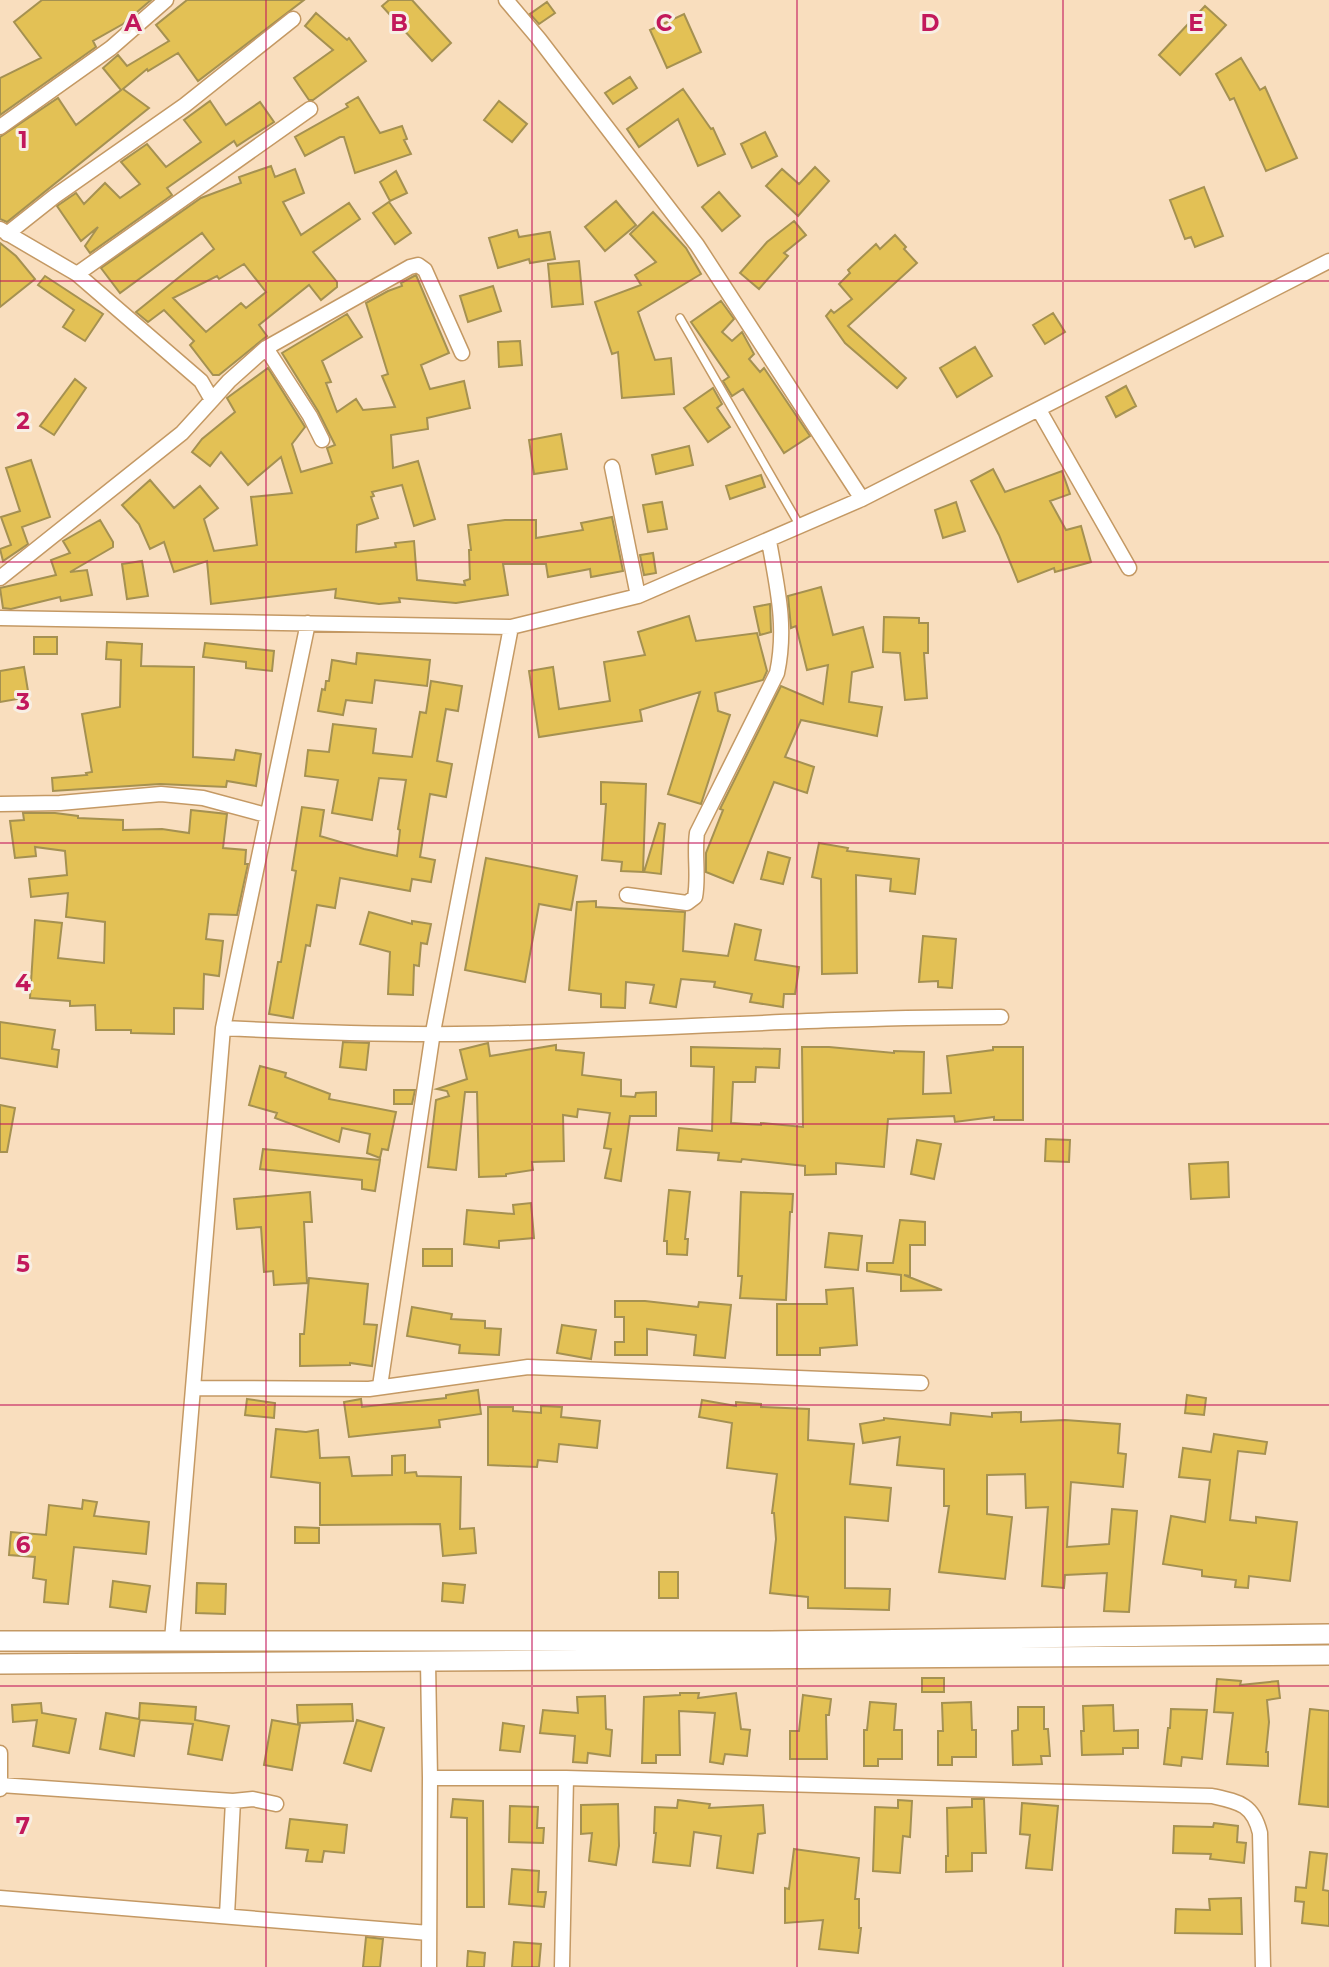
<svg xmlns="http://www.w3.org/2000/svg" width="1329" height="1967" font-family="Montserrat,sans-serif">
<style>
.building{fill:#e3c155;stroke:#a59151;stroke-width:2;fill-rule:evenodd}
.lines{fill:none;stroke-linecap:round;stroke-linejoin:round}
.service-casing{stroke:#c49964;stroke-width:10}
.minor-casing{stroke:#c49964;stroke-width:17}
.tertiary-casing{stroke:#c49964;stroke-width:22}
.service{stroke:#fff;stroke-width:7}
.minor{stroke:#fff;stroke-width:14}
.tertiary{stroke:#fff;stroke-width:19}
.grid{fill:none;stroke:#c2185b;stroke-width:2;stroke-opacity:0.55}
.grid-label{font-size:23px;text-anchor:middle;font-weight:bold;fill:#c2185b;stroke:#f8efe4;stroke-width:6;stroke-linejoin:round;paint-order:stroke}
</style>
<rect width="100%" height="100%" fill="#f9debe"/>
<!-- building -->
<path class="building" d="M42 0H151L123 24 93 41 96 47 0 115V78L41 58 14 22Z
M187 0H304L198 81 178 53 148 71 147 69 123 89 149 108 7 222 0 219V137L58 98 76 125 121 90 103 68 118 55 127 66 169 41 156 25Z
M389 0H412L451 43 432 61 382 6Z
M547 2 555 13 539 24 530 14Z
M1205 6 1226 25 1180 75 1159 55Z
M316 13 347 40 349 38 366 61 313 100H309L294 78 333 50 305 26Z
M684 14 701 52 667 68 650 30Z
M1241 58 1260 90 1265 87 1297 158 1266 171 1234 98 1230 100 1216 74Z
M630 77 637 88 613 104 605 93Z
M683 89 711 129 713 128 725 154 698 166 678 119 639 147 627 129Z
M358 97 380 133 402 126 407 139 404 140 411 154 355 173 344 137H340L305 156 295 137 348 107 346 104Z
M210 101 226 125 260 102 274 122 237 146 234 141 167 188 172 195 90 253 85 246 98 227 81 241 57 206 76 193 84 204 105 183 120 198 140 184 121 162 147 144 166 167 201 142 184 120Z
M499 101 527 124 512 142 484 120Z
M765 132 777 156 752 168 741 144Z
M271 166 275 177 295 169 304 193 283 202 301 235 349 203 360 219 313 252 337 282V287L321 300 309 285 259 325 267 336 219 375H213L190 345 194 341 164 310 148 322 136 312 214 249 202 233 120 293 101 268 201 198 241 183 239 177ZM244 264 266 292 246 308 241 303 206 332 173 298 217 276 219 279Z
M815 167 829 181 798 216 766 186 782 169 799 184Z
M396 171 407 193 390 201 380 182Z
M1204 187 1223 236 1195 247 1191 237 1185 239 1170 200Z
M719 192 740 216 722 231 702 207Z
M616 201 636 225 605 251 585 227Z
M389 202 411 233 395 244 373 213Z
M653 212 686 248 701 274 638 312 655 360 671 358 674 394 622 398 618 352 612 354 595 302 641 285 635 275 656 262 630 234Z
M794 221 806 235 784 253 788 256 759 289 740 273 767 242Z
M517 230 519 237 550 232 555 259 530 263 529 259 498 268 489 238Z
M895 235 906 247 904 249 917 263 848 326 906 378 897 388 845 343 826 316 831 310 834 313 852 299 839 284 850 273 848 270 876 244 880 249Z
M0 243 16 256 35 279 0 307Z
M579 261 583 304 552 307 548 264Z
M416 275 449 353 421 365 430 389 464 381 470 408 427 418 428 429 391 435 393 468 418 461 435 519 414 526 402 485 372 492 374 496 371 497 378 518 357 525 356 552 396 547 395 543 414 541 417 580 465 585 464 581 470 579 469 550H471L468 525 505 520H536V538L583 530 581 523 612 517 623 571 591 577 590 569 548 577 546 564H503L508 595 456 603 399 598 400 602 379 604 335 598 336 589 211 604 207 561 174 572 164 542 150 549 139 524 122 505 150 480 174 508 200 486 218 508 204 519 214 551 257 545 251 497 292 493 281 457 248 485 221 452 210 466 192 452 202 439 235 412 227 398 268 368 305 427 292 444 301 472 332 463 327 448 335 445 318 411 282 353 347 314 362 337 322 361 331 382 326 383 337 412 356 399 363 410 395 407 382 376 388 374 366 303 388 291 402 286 401 283Z
M45 276 103 314 85 341 63 327 74 310 38 285Z
M493 286 501 311 468 322 460 296Z
M721 301 734 319 722 332 732 341 742 332 754 354 749 359 760 372 764 368 810 436 784 453 743 389 732 396 723 381 729 377 691 322Z
M1053 313 1065 332 1045 344 1033 325Z
M520 341 522 365 499 367 498 342Z
M975 347 992 376 957 397 940 368Z
M75 379 86 388 54 435 40 426Z
M1126 386 1136 406 1116 417 1106 397Z
M713 388 722 404 717 408 730 427 708 442 684 408Z
M561 434 567 469 534 474 529 440Z
M689 446 693 465 656 474 652 455Z
M31 460 50 517 22 527 28 544 3 561 0 549 11 545 1 517 20 511 6 468Z
M993 469 1005 492 1062 471 1070 494 1050 501 1066 530 1081 526 1091 562 1055 572 1054 568 1018 582 999 535 971 481Z
M761 475 765 487 730 499 726 486Z
M662 502 667 529 648 532 643 505Z
M956 502 965 531 943 538 935 510Z
M100 520 113 542V547L70 572 87 570 92 595 61 601 60 597 11 609 3 608 0 588 56 575 51 560 70 553 63 541Z
M653 553 656 573 644 575 640 555Z
M142 561 148 596 127 599 122 564Z
M821 587 833 635 863 627 873 667 852 672 849 702 882 707 877 736 801 720 785 757 814 767 807 793 774 782 733 883 706 872V853L723 810 720 809 781 686 823 704 828 665 807 670 796 626 791 628 788 596Z
M770 604 771 632 760 635 754 607Z
M689 616 696 641 757 633 767 671 763 680 715 693 718 711 730 715 701 804 668 794 700 692 640 710 642 721 539 737 529 671 553 667 559 709 610 701 604 662 645 655 638 632Z
M884 617 919 618V623H928V653H924L927 698 905 700 900 653 883 652Z
M34 637H57V654H34Z
M107 642 142 644 141 666 194 667 193 757 234 760 236 750 261 754 256 786 227 781 226 787 160 784 53 791 52 778 87 775 86 773 92 772 82 714 120 707 121 660 106 659Z
M205 643 274 651 272 671 246 668V662L203 657Z
M357 653 430 660 427 686 375 680 372 703 346 700 343 715 318 711 322 689 325 690 326 681H329L332 660 356 664Z
M24 667 29 697 0 702V671Z
M431 681 462 686 458 711 446 709 437 761 452 764 446 797 430 794 420 857 435 860 431 882 412 879 410 891 340 878 335 908 317 905 310 946 306 945 293 1018 269 1014 278 962H281L296 871 292 870 302 807 324 810 320 836 364 849 397 856 400 830 398 829 406 780 379 778 372 820 332 813 338 780 305 776 308 750 329 752 333 724 376 729 373 753 412 757 420 712 426 713Z
M601 782 646 784 643 872 621 871 622 862 602 860 606 804H601Z
M191 810 227 814 223 848 246 850 245 864H248L237 915 209 914 206 939 223 941 219 976 204 974 203 1009 174 1008V1034L131 1033V1030H96L95 1005 70 1006V1001L30 998 35 920 62 923 58 958 104 963 105 922 66 917 68 893 31 897 29 879 67 875 65 851 35 847 36 856 15 858 10 821 24 820 23 813H55L78 816V818L123 820V830L162 829 189 833Z
M659 823 665 824 661 874 644 872Z
M819 843 848 848 847 851 919 859 915 894 890 891 891 879 856 875 857 973 822 974 821 879 812 877Z
M768 852 790 858 783 884 761 879Z
M486 858 577 876 571 910 539 904 525 982 465 970Z
M596 901V907L685 912 683 951 728 956 735 924 761 930 755 960 799 967 795 994H784L783 1007 750 1002 752 994 714 987 715 982 681 979 676 1007 650 1003 654 985 626 982 625 1008 601 1007V994L569 990 577 902Z
M369 912 412 924V921L431 924 427 944 421 943 419 966 414 965 413 995 388 994 390 952 360 944Z
M923 936 956 939 952 988 938 987V981L919 982Z
M0 1022 55 1030 52 1049 59 1050 57 1067 0 1058Z
M343 1042 369 1043 366 1070 340 1067Z
M488 1043 490 1056 556 1045V1050L584 1053 582 1075 621 1080V1096L635 1097 636 1093 656 1092V1116H630L621 1181 605 1178 611 1149 604 1148 610 1113 578 1109 577 1117 563 1115 564 1161 532 1162 533 1170 506 1174V1176L479 1177 477 1092H465L456 1170 428 1167 436 1100 449 1096 447 1091 437 1089 467 1079 460 1050Z
M691 1047 780 1049 779 1068 756 1067 755 1082H733L731 1123 761 1125V1123L803 1127 802 1047H829L894 1053V1051L924 1052 923 1094 951 1093 947 1056 993 1050V1047H1023V1120H994V1117L955 1122 954 1116 888 1119 884 1167 836 1163V1174L805 1175V1166L742 1159 741 1162 718 1160 719 1153 677 1150 679 1128 712 1131 714 1067 691 1066Z
M260 1066 286 1073 285 1077 330 1094 329 1099 396 1112 388 1150 382 1149 380 1158 367 1153 370 1134 342 1128 339 1142 275 1118 277 1113 249 1105Z
M394 1090H415L412 1104H394Z
M0 1105 15 1108 7 1152H0Z
M1046 1139 1070 1140 1069 1162 1045 1161Z
M917 1140 941 1144 934 1179 911 1174Z
M263 1149 380 1160 375 1191 362 1189V1180L260 1169Z
M1228 1162 1229 1197 1191 1199 1189 1164Z
M669 1190 690 1192 685 1239H688L687 1255 667 1254V1241H664Z
M310 1192 312 1222H304L307 1283 274 1285 273 1271 264 1272 261 1227 237 1229 234 1199Z
M741 1192 793 1194 792 1212H790L786 1300 740 1298 742 1276H738Z
M531 1203 534 1238 499 1241V1248L464 1244 467 1210 514 1214 513 1205Z
M900 1220 925 1222V1245H910V1276L904 1275 942 1290 901 1291V1275L867 1271V1263H893Z
M829 1233 862 1236 858 1270 825 1267Z
M423 1249H452V1266H423Z
M309 1278 368 1284 364 1324 377 1325 372 1366 350 1363V1365L300 1366V1334H304Z
M853 1288 857 1345 820 1348V1355H777V1304H827L826 1290Z
M615 1301H645L698 1307 699 1302 731 1305 725 1358 694 1355 696 1335 647 1329V1355H615V1342H624V1317H615Z
M412 1307 452 1314 451 1319 485 1321V1328L501 1329 499 1355 459 1353 460 1345 407 1336Z
M562 1325 596 1330 591 1359 557 1353Z
M478 1390 481 1414 439 1420 440 1427 349 1437 344 1402 361 1399 362 1407 446 1398V1395Z
M1187 1395 1206 1398 1204 1415 1185 1413Z
M247 1399 275 1403 274 1418 245 1415Z
M702 1400 736 1406V1402L761 1404V1407L809 1409 808 1440 854 1444 850 1484 891 1488 888 1521 845 1517V1588L890 1589 889 1610 808 1608V1597L770 1593 776 1539 774 1513H772L777 1474 727 1468 732 1423 699 1417Z
M541 1406 562 1407 561 1417 600 1421 597 1448 559 1444 557 1462 538 1460 537 1467 488 1465V1407H513V1411L541 1413Z
M1021 1412V1422L1065 1420 1120 1424 1118 1453 1126 1454 1123 1487 1071 1482 1067 1547 1109 1544 1112 1509 1137 1511 1129 1612 1104 1611 1107 1573 1065 1575 1064 1588 1042 1586 1048 1507 1026 1508 1025 1474 987 1475V1514L1012 1517 1005 1579 939 1572 949 1506H944V1469L897 1465 900 1437 863 1443 860 1424 884 1420V1418L950 1425 951 1413 992 1417V1413Z
M276 1429 306 1432 318 1430 320 1458 349 1457 352 1476 392 1475V1456L405 1455V1473L416 1472 417 1476 461 1477 460 1529 474 1528 476 1553 443 1556 440 1524 320 1525V1483L271 1477Z
M1214 1434 1267 1442 1265 1454 1238 1451 1230 1520 1256 1523V1517L1297 1522 1290 1581 1249 1576 1248 1588 1235 1587 1236 1580 1202 1576V1570L1163 1564 1171 1516 1205 1522 1210 1480 1179 1477 1183 1448 1211 1452Z
M83 1500 97 1502 94 1516 149 1522 146 1554 74 1547 68 1604 44 1602 46 1580 33 1578 35 1557 9 1555 11 1532 46 1535 49 1505 82 1509Z
M295 1527 319 1528V1543H295Z
M659 1572H678V1598H659Z
M113 1581 150 1586 146 1612 110 1607Z
M197 1583 226 1584 225 1614 196 1613Z
M443 1583 465 1585 463 1603 442 1601Z
M922 1678H944V1692H922Z
M1217 1679 1241 1681 1240 1685 1278 1681 1280 1698 1267 1700 1269 1722 1266 1752H1268V1766L1227 1764 1233 1713 1214 1712Z
M680 1693H699L698 1698 736 1693 741 1729 750 1730 747 1756 725 1754 723 1764 710 1762 715 1713 679 1711 680 1755H656V1763H642L644 1697 680 1695Z
M803 1695 831 1699 829 1715H826L827 1759H790V1731H799Z
M605 1696 606 1729 612 1730 610 1756 588 1753 587 1763 573 1762 575 1736 540 1733 543 1710 578 1713 577 1697Z
M870 1702 896 1704 894 1730H902V1759H878V1766H864V1730H867Z
M971 1702 972 1730H976V1757H952V1765H938V1731H943L942 1703Z
M41 1703 42 1713 76 1719 69 1753 33 1746 37 1720 13 1722 12 1705Z
M140 1703 196 1707 195 1720 229 1726 222 1760 188 1754 193 1724 140 1720 134 1756 100 1749 106 1713 139 1719Z
M352 1704 353 1721 298 1723 297 1705Z
M1113 1705 1114 1731 1138 1730V1748H1123V1754L1082 1755 1081 1731H1084L1083 1706Z
M1018 1707H1044V1729H1048L1050 1756H1041L1042 1764 1013 1765 1012 1731 1018 1730Z
M1171 1709 1207 1710 1202 1759 1182 1757 1181 1766 1164 1764 1168 1728H1170Z
M1310 1709 1329 1711 1328 1807 1299 1804Z
M272 1720 300 1725 292 1770 264 1765Z
M357 1720 384 1728 371 1771 344 1763Z
M503 1723 524 1726 520 1752 500 1750Z
M453 1799 483 1801 484 1907H467V1818L451 1817Z
M972 1799H984L986 1853H972V1871L946 1872V1856H948L947 1808 972 1807Z
M678 1800 710 1804 709 1808 763 1805 765 1833 758 1834 753 1873 717 1868 721 1836 694 1832 690 1866 653 1862 656 1833H654L655 1807 677 1808Z
M898 1800 912 1801 910 1837 903 1836 900 1873 873 1871 875 1807 898 1808Z
M1022 1803 1058 1806 1052 1870 1026 1868 1030 1835 1020 1834Z
M618 1804 619 1846 616 1865 589 1861 592 1833 581 1834V1805Z
M510 1806 538 1807 537 1828H544L543 1843 509 1842Z
M290 1819 347 1825 344 1853 324 1851 322 1862 306 1861 308 1850 286 1848Z
M1214 1823 1238 1826 1237 1842 1246 1843 1244 1863 1210 1859 1211 1854 1173 1853 1174 1826 1213 1827Z
M794 1849 859 1858 855 1899H859V1928H861L858 1953 819 1949 823 1920 785 1923V1888L789 1889Z
M1310 1852 1327 1854 1323 1890 1329 1891V1926L1302 1923 1304 1902 1295 1901 1296 1887 1306 1888Z
M512 1869 539 1871 538 1892H546L544 1907 509 1904Z
M1241 1898 1242 1934 1175 1933 1176 1909 1210 1910 1209 1899Z
M366 1937 383 1939 380 1967H363Z
M514 1942 541 1944 539 1967H512Z
M468 1951 485 1953 484 1967H467Z"/>
<g class="lines">
<!-- service casing -->
<g class="service-casing">
<path id="service" d="M680 318 800 526"/>
</g>
<!-- minor casing -->
<g class="minor-casing">
<path id="minor" d="M506 0 539 39 697 245 862 499
M0 127 111 48 166 0
M0 229 77 274 201 381 212 400 182 433 0 578
M7 234 55 196 185 105 293 19
M77 274 310 109
M266 348 310 416 322 440
M212 400 229 381 266 348 410 267 418 265 425 270 462 353
M1039 410 1129 568
M612 467 638 596
M0 618 511 627 638 596 862 499 1329 261
M0 804 60 803 161 794 203 798 266 815
M627 895 687 903 695 897C699 876 694 854 697 833L777 673C787 626 777 587 769 541
M223 1028C320 1033 417 1036 514 1033 677 1028 838 1017 1001 1017
M380 1386 433 1032 511 627
M193 1388 369 1389 528 1367 921 1383
M172 1640 223 1028 308 623
M428 1662 430 1778 429 1967
M0 1753V1785
M430 1778H566L1212 1796C1239 1802 1253 1804 1260 1833L1263 1967
M0 1789V1785L233 1801 253 1799 276 1804
M0 1898 429 1933
M227 1915 233 1801
M562 1967 566 1778"/>
</g>
<!-- tertiary casing -->
<g class="tertiary-casing">
<path id="tertiary" d="M0 1641H770L1329 1634
M0 1664 1329 1655"/>
</g>
<!-- service -->
<use href="#service" class="service"/>
<!-- minor -->
<use href="#minor" class="minor"/>
<!-- tertiary -->
<use href="#tertiary" class="tertiary"/>
</g>
<!-- grid -->
<path class="grid" d="M266 0V1967M532 0V1967M797 0V1967M1063 0V1967M0 281H1329M0 562H1329M0 843H1329M0 1124H1329M0 1405H1329M0 1686H1329"/>
<g class="grid-label">
<text x="133" y="31">A</text>
<text x="399" y="31">B</text>
<text x="664" y="31">C</text>
<text x="930" y="31">D</text>
<text x="1196" y="31">E</text>
<text x="23" y="148">1</text>
<text x="23" y="429">2</text>
<text x="23" y="710">3</text>
<text x="23" y="991">4</text>
<text x="23" y="1272">5</text>
<text x="23" y="1553">6</text>
<text x="23" y="1834">7</text>
</g>
</svg>
